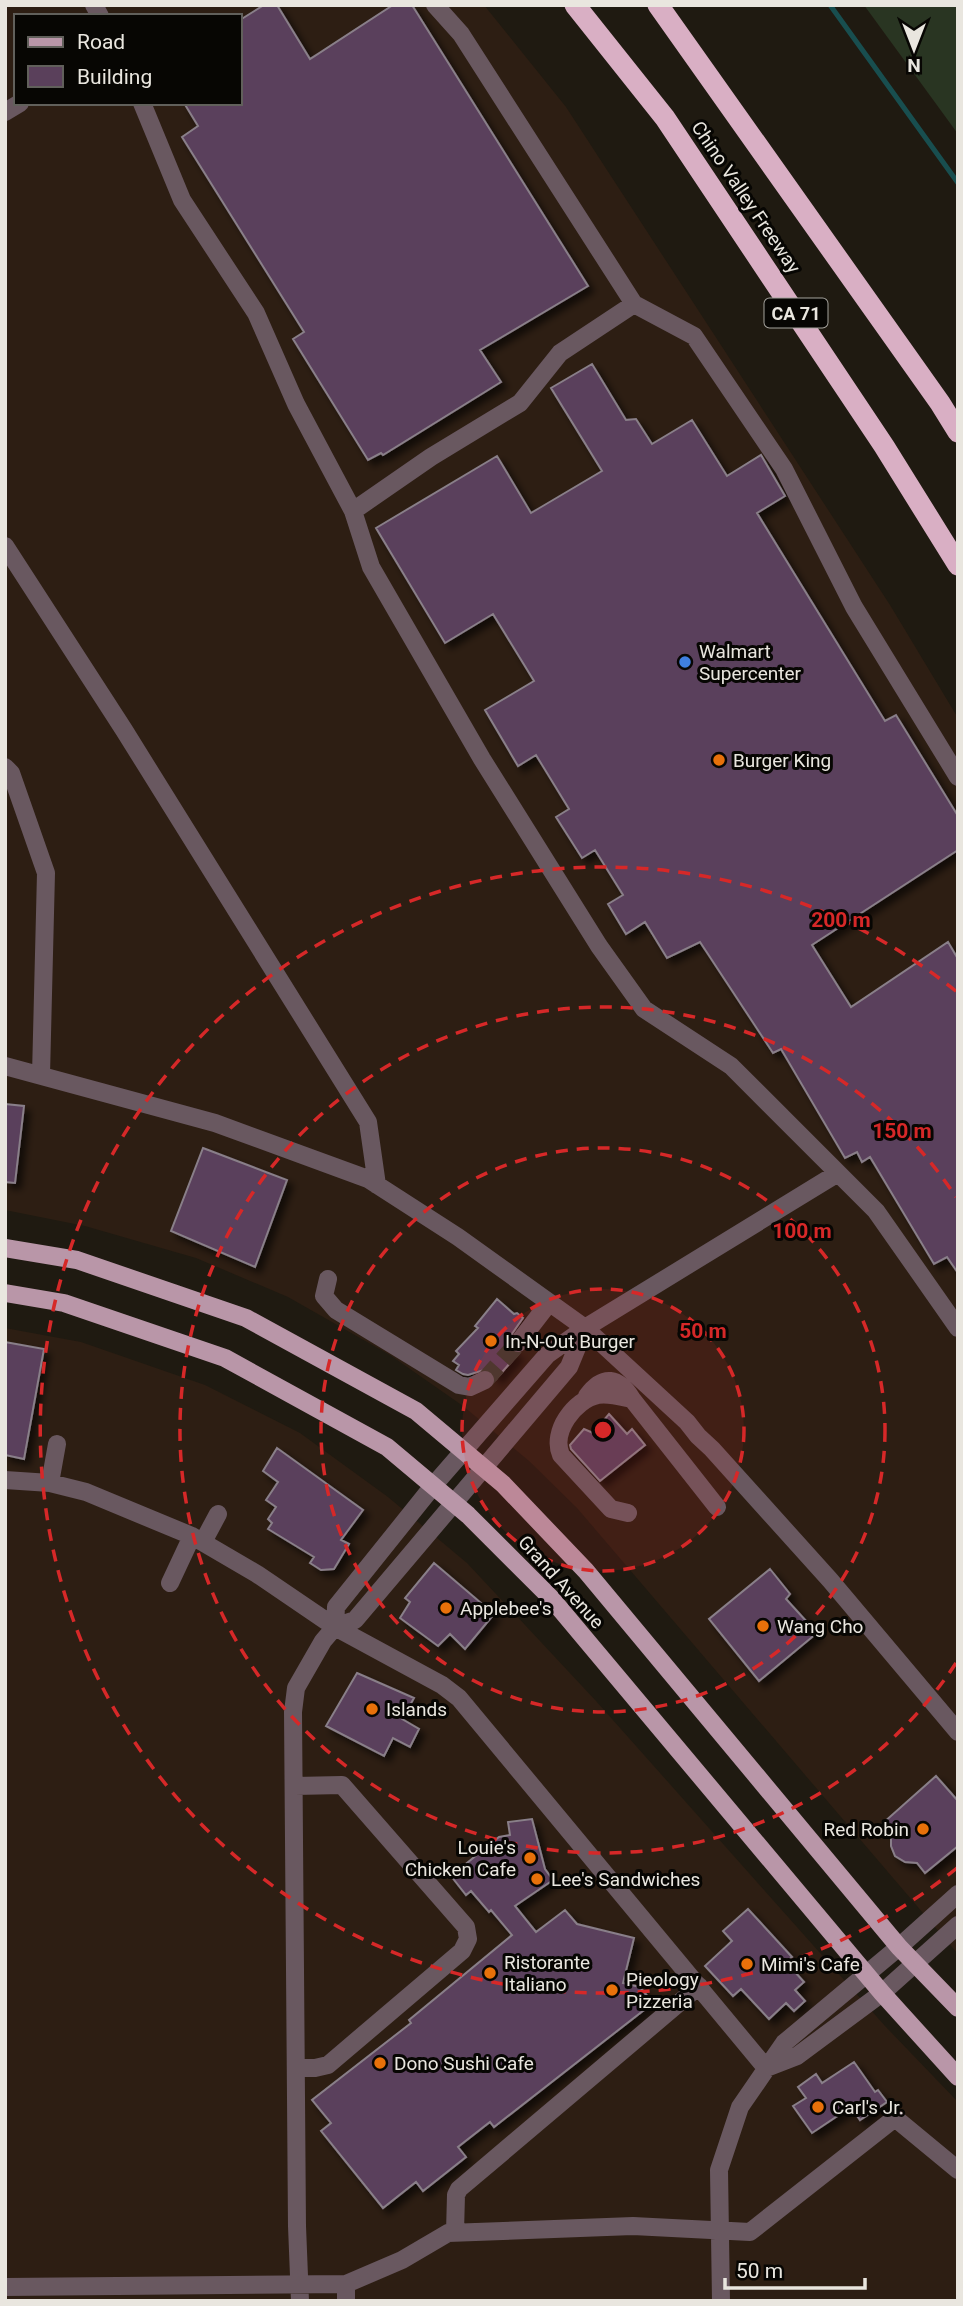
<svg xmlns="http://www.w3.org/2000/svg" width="963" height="2306" font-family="Roboto,sans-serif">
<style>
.commercial{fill:#2d1e13;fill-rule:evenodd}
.green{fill:#293522}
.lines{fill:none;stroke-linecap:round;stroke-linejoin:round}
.stream{stroke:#184e4f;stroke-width:5}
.building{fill:#5a405b;stroke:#897f89;stroke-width:2;filter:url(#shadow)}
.minor-tunnel{stroke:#3d3930;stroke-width:18;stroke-dasharray:18 9;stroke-linecap:butt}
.minor{stroke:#695860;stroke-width:18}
.major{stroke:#b996a8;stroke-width:18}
.highway{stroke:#d9afc4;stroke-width:21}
.ring{fill:none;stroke:#d62828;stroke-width:3.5;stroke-dasharray:12 9}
.shop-dot{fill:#3f7fe0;stroke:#070603;stroke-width:2.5}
.food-dot{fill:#e8710a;stroke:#070603;stroke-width:2.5}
.labels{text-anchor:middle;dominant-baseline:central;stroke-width:6;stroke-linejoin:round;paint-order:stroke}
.shield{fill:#070603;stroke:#a5a39d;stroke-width:2}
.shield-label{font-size:18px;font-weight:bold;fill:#e9e6df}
.street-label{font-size:19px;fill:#e9e6df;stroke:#070603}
.poi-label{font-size:19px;fill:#e9e6df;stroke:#070603;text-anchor:start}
.centre{fill:#d62828;stroke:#070603;stroke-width:3.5}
.ring-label{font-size:21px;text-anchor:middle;font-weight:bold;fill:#d62828;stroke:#070603;stroke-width:6;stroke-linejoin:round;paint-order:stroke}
</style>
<defs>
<filter id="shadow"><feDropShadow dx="5.5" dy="5.5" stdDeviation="3.5" flood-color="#0009"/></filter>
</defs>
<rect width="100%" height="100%" fill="#1f1a11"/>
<!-- commercial -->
<path class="commercial" d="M5 5H484L566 107 890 605 958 718V1954L577 1508 529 1461 463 1406 390 1355 288 1297 196 1258 85 1226 5 1210ZM16 16H240V103H16Z
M5 1328 81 1342 205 1385 300 1433 388 1497 467 1563 596 1701 885 2026 958 2102V2301H5Z"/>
<!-- green -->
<path class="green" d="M864 5H958V134Z"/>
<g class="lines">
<!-- stream -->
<path class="stream" d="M830 5 958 183"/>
</g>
<!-- building -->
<path class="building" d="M264 5H277L310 59 393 5H412L588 286 480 350 501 382 383 455 381 453 368 460 293 339 304 332 182 137 198 126 184 103H240V20Z
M592 364 626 420 636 419 652 444 692 420 727 476 761 455 785 496 757 513 885 721 896 715 958 816V850L812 945 851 1007 948 942 958 959V1273L947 1257 934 1264 870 1157 862 1162 857 1152 845 1158 781 1049 773 1053 700 942 667 958 645 922 626 934 608 904 623 895 595 850 582 858 556 817 569 809 536 755 518 766 485 710 534 681 493 614 445 643 376 528 497 456 531 513 602 471 551 388Z
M5 1104 24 1106 15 1183 5 1182Z
M203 1148 287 1180 255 1267 171 1231Z
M497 1299 514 1314 517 1313 523 1318 507 1341 511 1352 518 1354 496 1379 492 1371 487 1369 468 1375 463 1374 456 1370 459 1365 453 1361 459 1354 456 1351 478 1328 475 1326Z
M5 1342 44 1349 24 1459 5 1455Z
M609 1414 627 1434 632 1429 645 1445 600 1481 571 1449 570 1445 584 1429 593 1433Z
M277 1448 363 1510 341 1540 349 1544 334 1569 321 1570 310 1563 314 1557 268 1529 272 1523 268 1519 276 1507 266 1500 278 1482 263 1471Z
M434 1563 494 1614 465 1649 450 1634 438 1646 400 1618 410 1602 405 1598Z
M770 1569 790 1594 786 1599 817 1633 759 1681 709 1619Z
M357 1673 414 1698 402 1719 419 1729 410 1747 393 1738 384 1756 326 1726Z
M936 1776 958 1801V1846L925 1873 917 1863 905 1862 895 1856 891 1846V1832L883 1823Z
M532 1819 545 1869 553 1880 515 1906 536 1932 565 1910 577 1924 634 1938 623 1983 640 1987 653 2003 494 2127 490 2122 458 2147 466 2157 423 2191 416 2182 383 2208 321 2131 331 2123 312 2100 411 2023 409 2020 512 1935 491 1910 489 1912 471 1891 466 1895 451 1876 499 1837 510 1835 508 1822Z
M748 1909 792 1957 786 1962 804 1982 795 1990 805 2001 794 2011 786 2003 769 2019 741 1989 733 1996 705 1966 732 1941 723 1931Z
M854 2062 875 2092 878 2090 887 2102 860 2120 851 2107 812 2133 793 2106 806 2098 798 2087 816 2074 822 2083Z"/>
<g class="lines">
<!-- minor-tunnel -->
<path class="minor-tunnel" d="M485 1380 518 1343"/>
<!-- minor -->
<path class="minor" d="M94 5 100 16
M435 5 461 34 634 304 560 353 520 403 431 457 353 511 371 567 482 759 599 946 644 1009 731 1066 876 1211 958 1328
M142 103 182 200 256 313 296 404 353 511
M5 112 20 103
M634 304 694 336 784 469 854 607 958 777
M5 546 124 730 368 1122 377 1185
M5 767 11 773 46 873 41 1075
M5 1066 215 1123 368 1179 458 1237 585 1328 687 1422 698 1436 712 1449 830 1580 958 1732
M328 1279 324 1296 336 1310 459 1385 470 1387 485 1380
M518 1343 549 1303
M587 1396C603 1374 619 1377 632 1399
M5 1480 50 1483 86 1492 192 1536 257 1574 335 1627 442 1685 459 1698 766 2068
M50 1483 57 1444
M628 1513 611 1509 561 1455C551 1432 574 1400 598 1395 609 1393 622 1397 632 1399L717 1507
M203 1542 218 1514
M170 1583 192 1536
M335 1627 336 1607 433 1486 547 1355 585 1328 838 1173
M295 1786 342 1785 466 1927 468 1939 462 1951 328 2065 315 2068H297
M766 2068 797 2056 882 1993 958 1925
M455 2232 456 2195 459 2189 699 1986
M5 2287 346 2284
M300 2301 297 2226 293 1712 296 1688 323 1641 335 1627 355 1620 569 1367 585 1328
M346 2301V2284L402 2260 448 2233 633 2226 750 2232 895 2118 958 2170
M721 2301 719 2170 740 2107 784 2043 899 1947 958 1894"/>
<!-- major -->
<path class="major" d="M5 1248 77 1260 246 1318 416 1411 503 1484 586 1571 899 1947 958 2008
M5 1293 64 1303 225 1358 387 1447 468 1515 551 1598 882 1993 958 2077"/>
<!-- highway -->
<path class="highway" d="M575 5 665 118 884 446 958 565
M658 5 940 403 958 432"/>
</g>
<!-- distance rings -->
<circle cx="603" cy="1430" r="141" fill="#d62828" fill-opacity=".12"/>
<g class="ring">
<circle cx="603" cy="1430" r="141"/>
<circle cx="603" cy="1430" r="282"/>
<path d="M956 1663A423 423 0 1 1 956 1197"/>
<path d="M957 1868A563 563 0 1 1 957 992"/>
</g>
<!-- markers -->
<circle class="shop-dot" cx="685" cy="662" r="7"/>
<g class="food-dot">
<circle cx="719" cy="760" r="7"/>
<circle cx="491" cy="1341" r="7"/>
<circle cx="446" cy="1608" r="7"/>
<circle cx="763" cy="1626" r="7"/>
<circle cx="372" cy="1709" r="7"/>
<circle cx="923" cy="1829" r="7"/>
<circle cx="530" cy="1858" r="7"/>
<circle cx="537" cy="1879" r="7"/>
<circle cx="747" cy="1964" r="7"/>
<circle cx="490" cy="1973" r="7"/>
<circle cx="612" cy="1990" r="7"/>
<circle cx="380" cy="2063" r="7"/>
<circle cx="818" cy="2107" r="7"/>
</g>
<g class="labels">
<!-- shield labels -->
<rect class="shield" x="764.5" y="298.5" width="63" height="29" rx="5"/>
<g class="shield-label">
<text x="796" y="313">CA 71</text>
</g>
<!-- street labels -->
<g class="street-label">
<text transform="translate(746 197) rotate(56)">Chino Valley Freeway</text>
<text transform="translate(561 1582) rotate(48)">Grand Avenue</text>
</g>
<!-- poi labels -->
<g class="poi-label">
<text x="699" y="651">Walmart<tspan x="699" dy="22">Supercenter</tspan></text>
<text x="733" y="760">Burger King</text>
<text x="505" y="1341">In-N-Out Burger</text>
<text x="460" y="1608">Applebee's</text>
<text x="777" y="1626">Wang Cho</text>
<text x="386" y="1709">Islands</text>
<text x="909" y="1829" text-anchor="end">Red Robin</text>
<text x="516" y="1847" text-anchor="end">Louie's<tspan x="516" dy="22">Chicken Cafe</tspan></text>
<text x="551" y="1879">Lee's Sandwiches</text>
<text x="504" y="1962">Ristorante<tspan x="504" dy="22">Italiano</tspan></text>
<text x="761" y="1964">Mimi's Cafe</text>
<text x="626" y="1979">Pieology<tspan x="626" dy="22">Pizzeria</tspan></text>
<text x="394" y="2063">Dono Sushi Cafe</text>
<text x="832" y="2107">Carl's Jr.</text>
</g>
</g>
<circle cx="603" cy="1430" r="10" class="centre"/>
<g class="ring-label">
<text x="841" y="927">200 m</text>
<text x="902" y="1138">150 m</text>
<text x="802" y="1238">100 m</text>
<text x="703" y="1338">50 m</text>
</g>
<!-- border -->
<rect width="963" height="2306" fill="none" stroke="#e9e6df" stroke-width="14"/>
<!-- legend -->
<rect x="14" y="14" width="228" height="91" fill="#070603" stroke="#61605b" stroke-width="2"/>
<rect x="28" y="37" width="35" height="10" fill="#b996a8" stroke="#61605b" stroke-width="2"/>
<text x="77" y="49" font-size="21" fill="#e9e6df">Road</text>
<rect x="28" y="66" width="35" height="21" fill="#5a405b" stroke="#61605b" stroke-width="2"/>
<text x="77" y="84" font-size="21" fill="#e9e6df">Building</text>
<!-- north arrow -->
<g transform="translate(914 49) rotate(180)" stroke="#070603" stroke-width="5" paint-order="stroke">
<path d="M0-5L12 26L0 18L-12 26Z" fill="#e9e6df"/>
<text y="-10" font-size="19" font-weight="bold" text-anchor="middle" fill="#e9e6df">N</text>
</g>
<!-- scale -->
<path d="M725 2278v10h140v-10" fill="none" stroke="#e9e6df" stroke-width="3.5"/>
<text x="736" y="2278" font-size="21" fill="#e9e6df" stroke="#070603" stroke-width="5" paint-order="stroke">50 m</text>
</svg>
